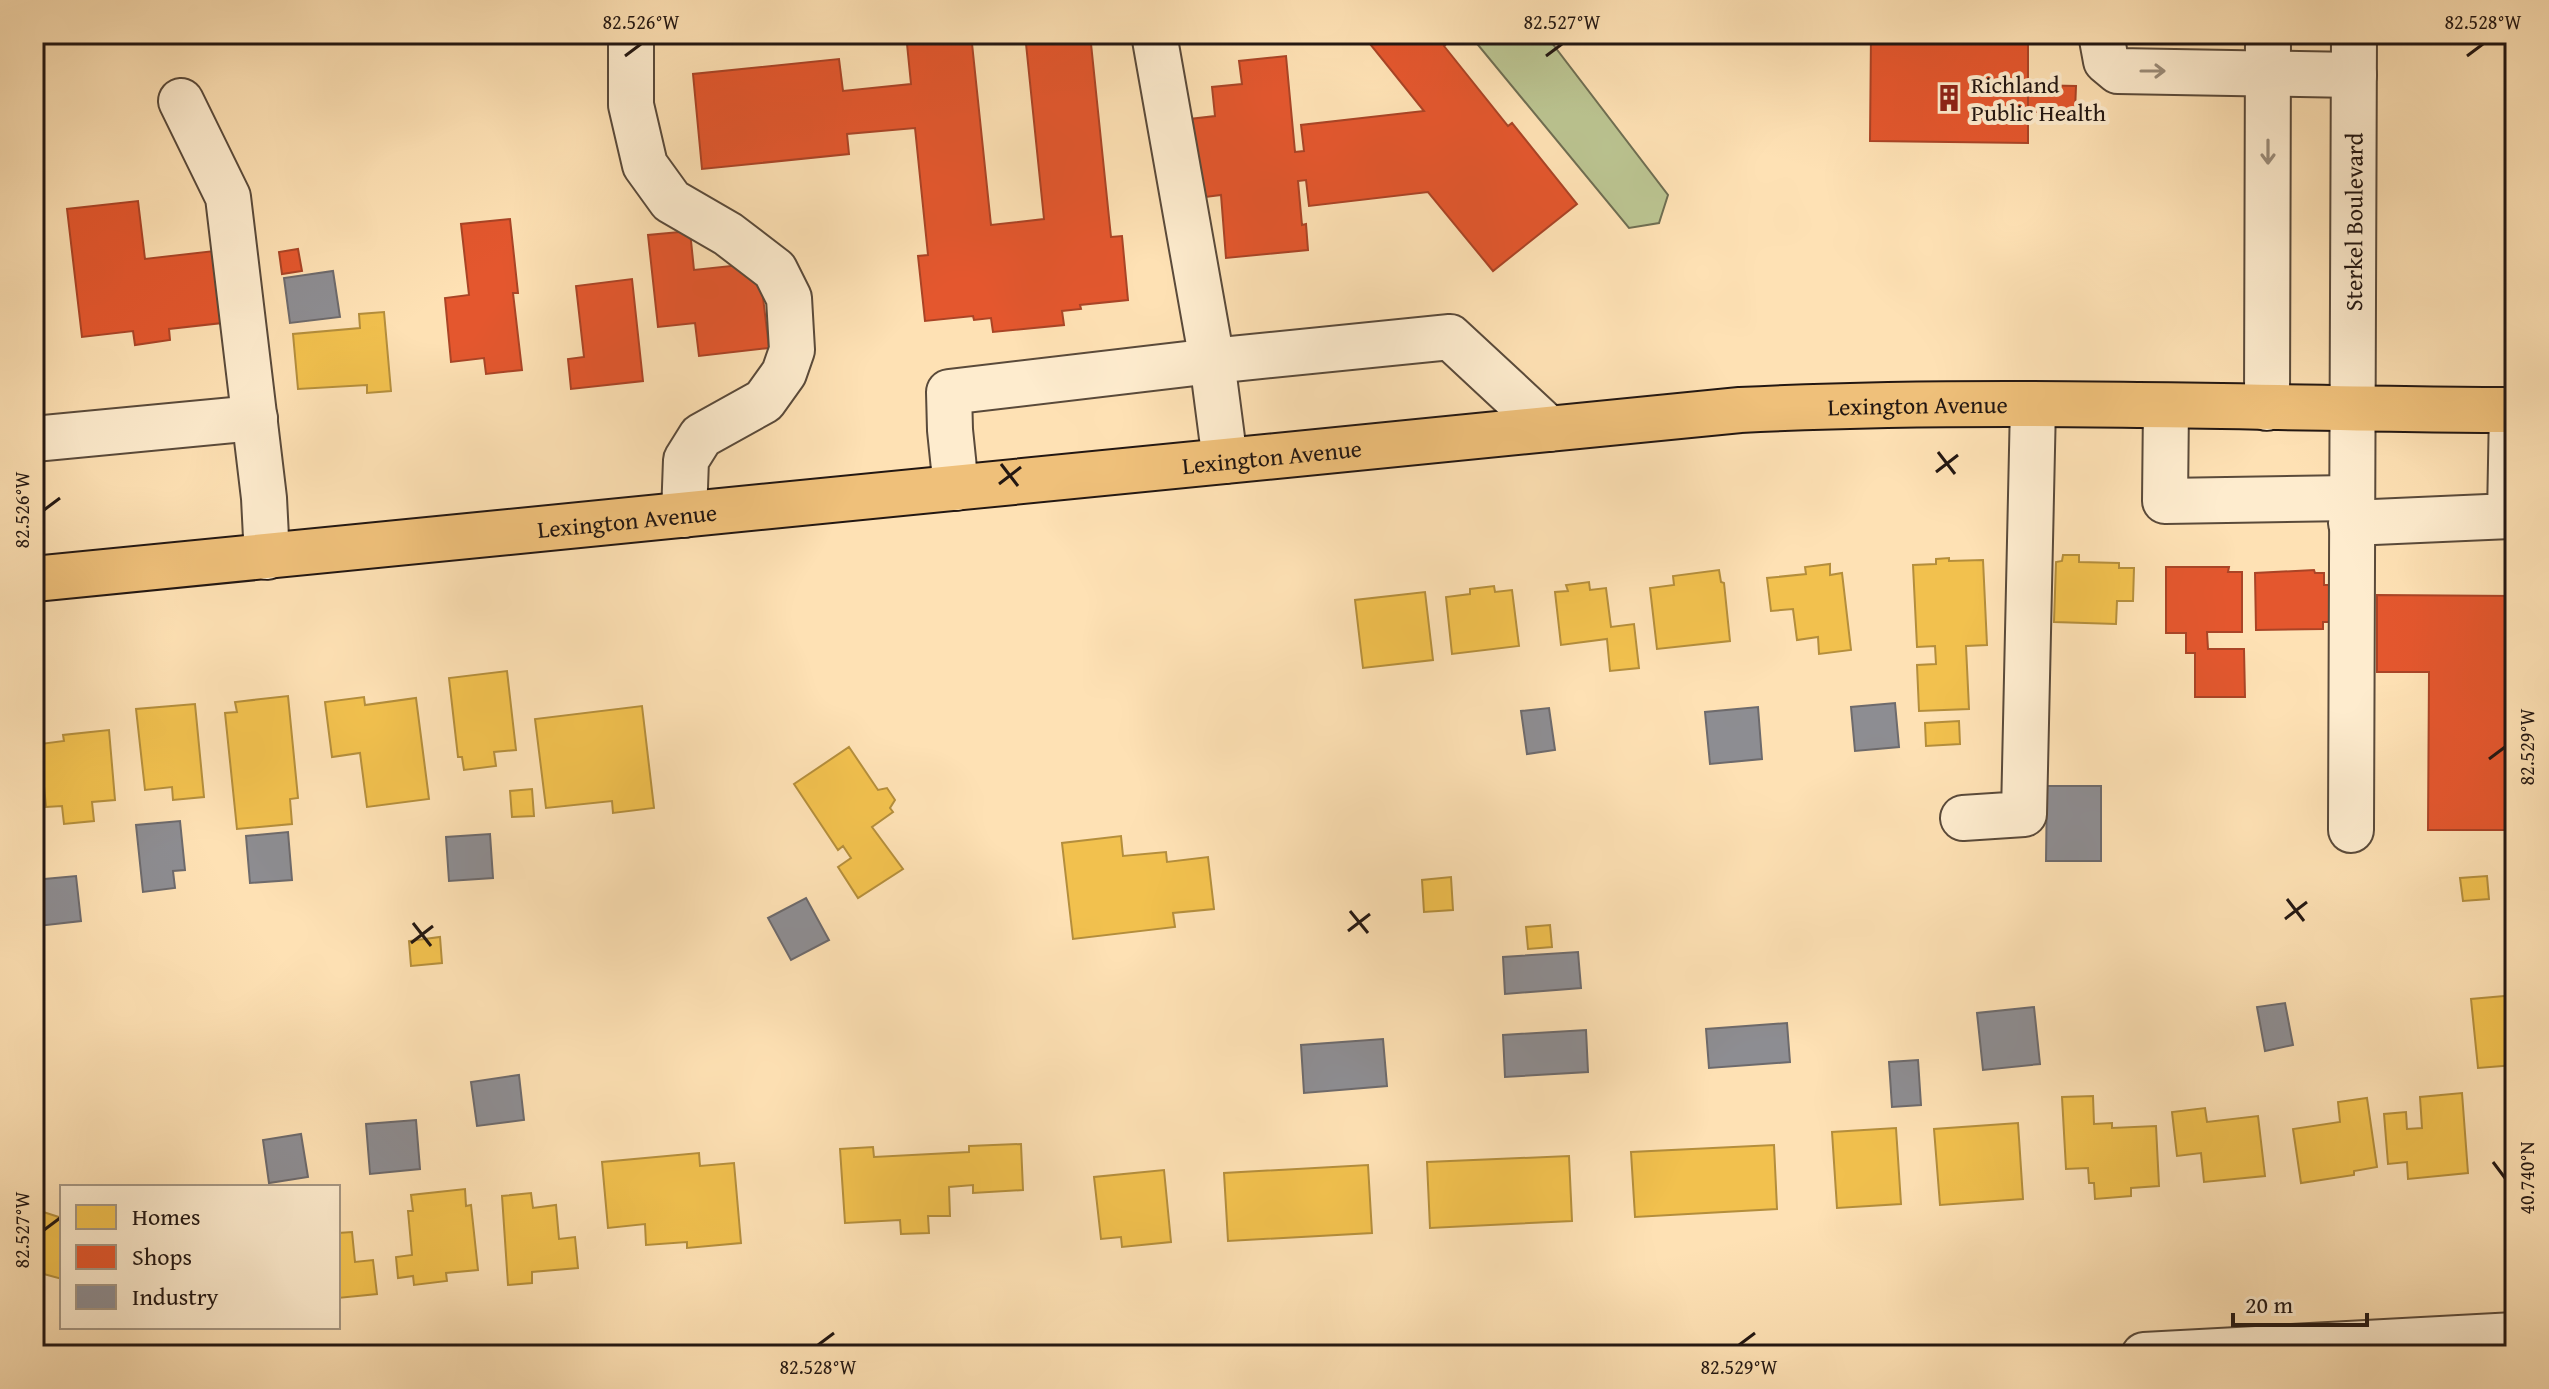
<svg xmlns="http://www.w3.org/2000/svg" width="2549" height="1389" font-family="'Gentium Book Plus',serif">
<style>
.green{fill:#bbc491;stroke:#6f6e52;stroke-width:2}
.homes{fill:#f2c14e;stroke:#b48e3c;stroke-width:2}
.shops{fill:#e4572e;stroke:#aa4426;stroke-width:2}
.industry{fill:#8d8d92;stroke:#6d6a6c;stroke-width:2}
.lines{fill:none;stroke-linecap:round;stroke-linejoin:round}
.minor-casing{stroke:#5a4a3a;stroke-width:48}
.major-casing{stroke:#231712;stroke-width:48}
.minor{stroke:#feecce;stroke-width:44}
.major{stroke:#efc07a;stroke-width:44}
.oneway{stroke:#9b8c79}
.ticks{fill:none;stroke:#231712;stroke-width:3}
.labels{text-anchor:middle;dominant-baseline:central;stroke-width:8;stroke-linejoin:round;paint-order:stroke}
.poi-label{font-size:24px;fill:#231712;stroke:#feecce;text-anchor:start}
.street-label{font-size:24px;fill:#231712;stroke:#feecce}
.neatline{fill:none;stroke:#231712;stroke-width:3}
.ticks-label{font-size:20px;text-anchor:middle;fill:#231712}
</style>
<rect width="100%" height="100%" fill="#fee1b4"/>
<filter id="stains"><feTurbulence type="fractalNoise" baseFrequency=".0025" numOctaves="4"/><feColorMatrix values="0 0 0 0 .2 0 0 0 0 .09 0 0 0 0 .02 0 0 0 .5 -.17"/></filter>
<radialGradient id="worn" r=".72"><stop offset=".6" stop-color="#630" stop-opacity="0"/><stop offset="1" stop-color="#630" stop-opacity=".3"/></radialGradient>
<!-- green -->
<path class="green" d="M1469 34H1545L1668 195 1659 223 1629 228Z"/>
<!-- homes -->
<path class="homes" d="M384 312 391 391 367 393V385L298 389 293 334 360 328 359 314Z
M2063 555H2079V562L2119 563V568H2134L2133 601H2117L2116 624 2054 622 2056 562 2062 561Z
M1949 558V561L1983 560 1987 645 1966 646 1969 709 1919 711 1917 665 1936 664 1935 646 1917 647 1913 565 1936 564V559Z
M1830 564V575L1842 573 1851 650 1819 654 1818 637 1797 640 1793 609 1771 611 1767 578 1806 574 1805 567Z
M1719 570 1721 582 1724 583 1730 641 1657 649 1650 588 1674 585 1673 576Z
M1589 582 1590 590 1606 588 1611 627 1634 624 1639 668 1610 671 1607 639 1561 645 1555 592 1568 591 1566 585Z
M1494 586 1495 592 1512 590 1519 646 1452 654 1446 597 1470 594V589Z
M1425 592 1433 660 1363 668 1355 600Z
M507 671 516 750 494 752 496 766 464 770 462 757H458L449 678Z
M288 696 298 798 290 799 292 824 237 829 225 713 237 712 235 702Z
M364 697 365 705 416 698 429 799 367 807 360 753 332 757 325 702Z
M195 704 204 797 173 800 172 787 145 790 136 709Z
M642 706 654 808 613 813 612 801 546 808 535 719Z
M1959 721 1960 744 1926 746 1925 723Z
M109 730 115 800 92 802 94 821 64 824 62 806 46 807 40 744 64 741 63 735Z
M849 747 878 790 887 788 895 800 890 808 893 812 872 827 903 869 858 898 838 867 851 858 843 846 838 850 794 784Z
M532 789 534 816 512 817 510 791Z
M1121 836 1123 856 1166 852 1167 862 1208 857 1214 909 1173 913 1175 927 1073 939 1062 843Z
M2487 876 2489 899 2463 901 2460 878Z
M1451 877 1453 910 1424 912 1422 880Z
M1550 925 1552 947 1528 949 1526 927Z
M440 937 442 963 411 966 409 941Z
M2515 995V1065L2478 1068 2471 999Z
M2462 1093 2468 1173 2408 1179 2407 1162 2388 1164 2384 1114 2406 1112 2407 1129 2422 1128 2420 1097Z
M2093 1096 2094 1124 2112 1123V1128L2156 1126 2159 1186 2131 1188V1196L2095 1199 2094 1183H2089L2088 1168 2066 1169 2062 1097Z
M2367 1098 2377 1167 2354 1171V1175L2301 1183 2293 1129 2340 1122 2338 1102Z
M2515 1103V1160L2510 1161 2505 1104Z
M2205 1108 2207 1122 2258 1116 2265 1176 2204 1182 2201 1153 2177 1156 2172 1112Z
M2018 1123 2023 1199 1940 1205 1934 1129Z
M1896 1128 1901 1204 1837 1208 1832 1132Z
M1021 1144 1023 1190 973 1193V1185L949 1187 950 1216H928L929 1233 901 1234 900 1220 845 1223 840 1149 873 1147 874 1157 969 1152V1146Z
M1774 1145 1777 1209 1635 1217 1631 1152Z
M699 1153 700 1166 734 1163 741 1243 687 1248V1242L646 1245 645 1224 608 1228 602 1162Z
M1569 1156 1572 1221 1430 1228 1427 1162Z
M1368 1165 1372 1233 1228 1241 1224 1173Z
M1164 1170 1171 1242 1122 1247 1121 1237 1101 1239 1094 1177Z
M465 1189 466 1206 471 1205 478 1270 446 1273 447 1281 414 1285 413 1276 398 1278 396 1257 412 1255 408 1211H413L411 1195Z
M531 1193 533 1208 556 1205 559 1239 575 1237 578 1268 532 1272V1283L508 1285 502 1196Z
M34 1209 62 1218V1279L40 1273 38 1280 34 1279Z
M352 1232 355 1262 373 1260 377 1294 338 1298V1233Z"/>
<!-- shops -->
<path class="shops" d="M906 34H971L991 225 1044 219 1025 34H1090L1111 237 1122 236 1128 300 1080 305 1081 309 1062 311 1064 325 993 332 991 318 974 320 973 316 925 321 918 256 928 255 915 128 847 134 849 154 702 169 693 74 839 59 843 91 911 84Z
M1362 34H1454L1456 36 1444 46 1508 126 1512 123 1577 204 1493 271 1428 192 1309 206 1306 180 1298 181 1302 225 1306 224 1308 250 1226 258 1221 195 1198 198 1190 119 1215 116 1212 87 1242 84 1239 61 1286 56 1295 152 1304 151 1301 125 1424 111Z
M1871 34H2028V143L1870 141Z
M2028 85 2076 86 2075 112H2028Z
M138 201 145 259 214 251 222 323 169 329 170 340 135 345 133 331 82 337 67 209Z
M510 219 518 293H513L522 370 486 374 484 358 451 362 445 298 469 295 461 224Z
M690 231 694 270 759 263 769 348 699 356 695 323 658 327 648 235Z
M298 249 302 271 282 274 279 252Z
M632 279 643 381 571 389 568 359 584 357 576 286Z
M2166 567H2229L2228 572H2242V632H2207L2208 649H2244L2245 697H2195V653H2186V633H2166Z
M2314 570 2315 573H2324V585H2331L2330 622H2323V629L2256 630 2255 573Z
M2377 595 2515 596V673H2505V830H2428L2429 672H2377Z"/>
<!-- industry -->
<path class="industry" d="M333 271 340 317 290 323 284 278Z
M1895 703 1899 747 1855 751 1851 707Z
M1758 707 1762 759 1710 764 1705 712Z
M1549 708 1555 750 1527 754 1521 711Z
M2047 786H2101V861H2046Z
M180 821 185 870 173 871 175 888 143 892 136 825Z
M288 832 292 880 250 883 246 836Z
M490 834 493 878 449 881 446 837Z
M76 876 81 921 38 926 34 880Z
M806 898 829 940 791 960 768 918Z
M1578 952 1581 988 1505 994 1503 957Z
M2285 1003 2293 1045 2265 1051 2257 1007Z
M2034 1007 2040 1064 1983 1070 1977 1013Z
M1787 1023 1790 1062 1709 1068 1706 1029Z
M1586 1030 1588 1072 1505 1077 1503 1035Z
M1383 1039 1387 1086 1304 1093 1301 1045Z
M1918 1060 1921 1105 1892 1107 1889 1062Z
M519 1075 524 1120 477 1126 471 1082Z
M416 1120 420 1169 370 1174 366 1124Z
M301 1134 308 1177 269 1183 263 1140Z"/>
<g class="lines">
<!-- minor casing -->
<g class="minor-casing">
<g id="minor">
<path d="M631 34V105L645 165 671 201 728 234 775 270 789 298 792 350 784 373 764 401 701 436 686 460 684 515"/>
<path d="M2101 34 2106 61 2118 71 2354 75"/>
<path d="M181 101 228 197 264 498 267 557"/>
<path d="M2166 406 2165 501 2350 498"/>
<path d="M2267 408 2268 34"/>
<path d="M34 439 255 418"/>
<path d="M1225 461 1212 361 1450 337 1549 429"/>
<path d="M956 488 950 430 949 392 1212 361 1154 34"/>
<path d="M2351 523 2510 516 2512 410"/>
<path d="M1963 818 2024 814 2033 405"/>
<path id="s1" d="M2351 830 2354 34"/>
<path d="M2144 1355 2515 1335"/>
</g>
</g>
<!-- major casing -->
<g class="major-casing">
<g id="major">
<path id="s2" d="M34 579 1740 410C1998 397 2257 409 2515 410"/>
</g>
</g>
<!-- minor -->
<use href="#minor" class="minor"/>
<!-- major -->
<use href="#major" class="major"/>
</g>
<!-- one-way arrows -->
<defs><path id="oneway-shaft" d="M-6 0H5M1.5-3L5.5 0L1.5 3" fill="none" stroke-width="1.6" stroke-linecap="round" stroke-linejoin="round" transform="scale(2)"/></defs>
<g class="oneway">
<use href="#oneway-shaft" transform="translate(2153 71)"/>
<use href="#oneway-shaft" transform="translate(2268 152) rotate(90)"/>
</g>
<!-- ticks -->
<path class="ticks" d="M625 56 641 44M1546 56 1562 44M2467 56 2483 44M1938 452 1955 474M1001 464 1018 486M1936 472 1958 455M999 484 1021 467M44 510 60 498M2489 759 2505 747M2287 899 2304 921M1350 911 1368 933M2285 919 2307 902M413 923 431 946M1348 931 1370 914M411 943 433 926M2493 1162 2505 1178M44 1230 60 1218M818 1345 834 1333M1739 1345 1755 1333"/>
<!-- icons -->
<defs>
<g id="building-bare" transform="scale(2.16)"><path d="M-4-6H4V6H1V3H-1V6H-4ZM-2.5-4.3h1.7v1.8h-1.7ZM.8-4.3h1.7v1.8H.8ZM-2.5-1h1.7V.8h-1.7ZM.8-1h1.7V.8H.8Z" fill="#8f2418" stroke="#feecce" stroke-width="2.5" paint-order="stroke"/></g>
</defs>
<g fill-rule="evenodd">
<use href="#building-bare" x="1949" y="98"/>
</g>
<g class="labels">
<!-- poi labels -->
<g class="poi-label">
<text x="1971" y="84">Richland<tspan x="1971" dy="28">Public Health</tspan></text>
</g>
<!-- street labels -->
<g class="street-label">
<text stroke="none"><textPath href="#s1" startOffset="608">Sterkel Boulevard</textPath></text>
<text stroke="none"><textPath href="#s2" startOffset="1892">Lexington Avenue</textPath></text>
<text stroke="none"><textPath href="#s2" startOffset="1244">Lexington Avenue</textPath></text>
<text stroke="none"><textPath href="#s2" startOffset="596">Lexington Avenue</textPath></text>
</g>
</g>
<!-- margin -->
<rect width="2549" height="1389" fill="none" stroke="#fee1b4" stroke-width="88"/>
<!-- legend -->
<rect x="60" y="1185" width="280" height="144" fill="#feecce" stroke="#a69783" stroke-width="2"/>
<rect x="76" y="1205" width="40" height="24" fill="#f2c14e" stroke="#a69783" stroke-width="2"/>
<text x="132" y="1225" font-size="24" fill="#231712">Homes</text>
<rect x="76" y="1245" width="40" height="24" fill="#e4572e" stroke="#a69783" stroke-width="2"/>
<text x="132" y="1265" font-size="24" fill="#231712">Shops</text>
<rect x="76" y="1285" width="40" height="24" fill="#8d8d92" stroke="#a69783" stroke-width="2"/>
<text x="132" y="1305" font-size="24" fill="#231712">Industry</text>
<!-- scale -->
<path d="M2233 1313v12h134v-12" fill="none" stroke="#231712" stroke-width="4"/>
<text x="2245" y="1313" font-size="24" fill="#231712" stroke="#feecce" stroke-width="6" paint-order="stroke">20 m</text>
<rect x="44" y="44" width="2461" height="1301" class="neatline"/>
<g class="ticks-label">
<text x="641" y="29">82.526°W</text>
<text x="1562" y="29">82.527°W</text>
<text x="2483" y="29">82.528°W</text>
<text transform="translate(22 510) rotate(-90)" y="7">82.526°W</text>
<text transform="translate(2527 747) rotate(-90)" y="7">82.529°W</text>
<text transform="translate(2527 1178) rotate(-90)" y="7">40.740°N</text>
<text transform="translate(22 1230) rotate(-90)" y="7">82.527°W</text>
<text x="818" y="1374">82.528°W</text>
<text x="1739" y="1374">82.529°W</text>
</g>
<rect width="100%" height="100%" filter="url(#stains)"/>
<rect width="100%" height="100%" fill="url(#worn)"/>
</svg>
